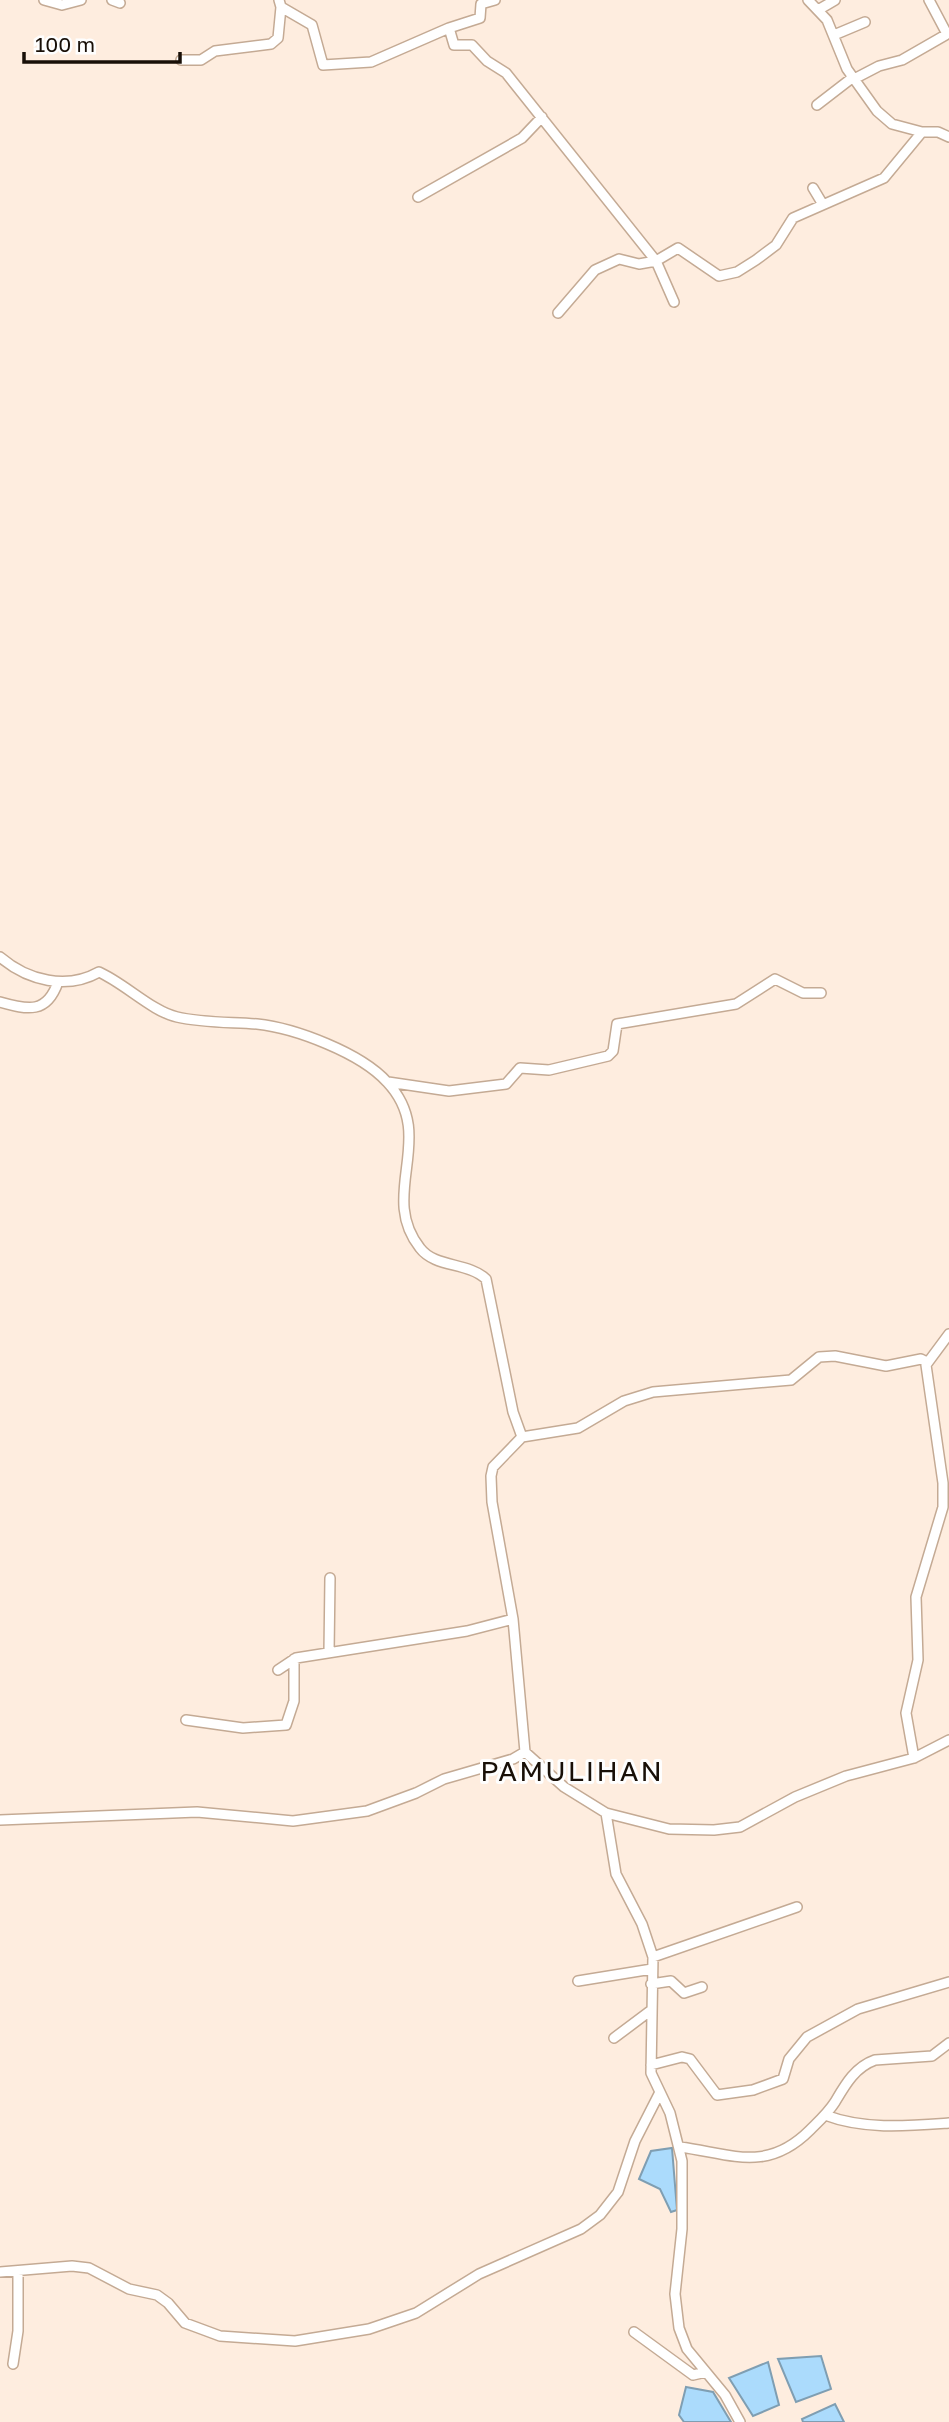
<svg xmlns="http://www.w3.org/2000/svg" width="949" height="2422" font-family="'Golos Text',sans-serif">
<style>
.water{fill:#abdbfc;stroke:#7f9eb2;stroke-width:2}
.lines{fill:none;stroke-linecap:round;stroke-linejoin:round}
.street-casing{stroke:#c4aa94;stroke-width:12}
.street{stroke:#fff;stroke-width:9}
.labels{text-anchor:middle;dominant-baseline:central;stroke-width:6;stroke-linejoin:round;paint-order:stroke}
.quarter-label{font-size:28px;letter-spacing:2px;fill:#180f07;stroke:#fefefe}
</style>
<rect width="100%" height="100%" fill="#feeddf"/>
<!-- water -->
<path class="water" d="M672 2148 677 2210 671 2212 660 2189 639 2179 651 2151Z
M821 2356 831 2389 796 2402 778 2359Z
M768 2362 779 2405 753 2416 729 2378Z
M686 2387 713 2392 731 2422H684L679 2415Z
M835 2404 844 2422H803L802 2419Z"/>
<g class="lines">
<!-- street casing -->
<g class="street-casing">
<path id="street" d="M44 0 62 5 81 0
M112 0 120 3
M279 0 281 7 312 25 323 65 371 62 449 28 454 45H472L487 61 506 73 656 261 678 248 719 276 737 272 756 260 776 245 793 218 884 178 922 132H938L949 137
M808 0 827 20 847 69 877 111 892 124 922 132
M929 0 947 34
M818 10 835 0
M449 28 480 18 481 4 495 0
M834 35 865 22
M181 60H201L215 51 271 44 278 38 281 7
M854 79 879 66 902 60 949 33
M817 105 852 78
M813 188 822 203
M418 197 522 138 542 117
M558 313 595 270 619 259 639 264 656 261 674 302
M0 957C28 981 67 990 99 972 124 983 153 1012 177 1017 203 1023 231 1022 257 1024 295 1028 361 1053 387 1082 439 1137 377 1194 420 1248 435 1268 468 1262 486 1279L513 1412 522 1437 493 1467 491 1476 492 1502 513 1619 525 1752 564 1787 606 1813 616 1874 642 1924 653 1957 651 2073 670 2113 682 2161V2229L675 2294 679 2328 687 2349 725 2395 740 2422
M0 1002C28 1010 47 1014 58 982
M388 1082 449 1091 506 1084 520 1068 549 1070 608 1056 613 1051 617 1024 736 1004 775 979 803 993H821
M522 1437 578 1428 624 1401 653 1392 791 1380 819 1357 835 1356 886 1366 921 1359 927 1362
M329 1652 330 1578
M278 1670 296 1658 467 1631 513 1619
M186 1720 243 1728 286 1725 294 1701V1659
M914 1758 906 1713 918 1660 916 1597 943 1507V1483L926 1365 949 1334
M606 1813 669 1829 714 1830 740 1827 795 1797 846 1776 914 1758 949 1740
M0 1820 197 1812 293 1821 367 1811 416 1793 444 1779 513 1759 525 1752
M653 1957 797 1907
M578 1981 652 1969
M651 1984 671 1981 684 1993 702 1987
M614 2038 650 2011
M651 2065 682 2057 690 2059 717 2095 753 2090 783 2079 789 2059 807 2037 858 2009 949 1982
M825 2115C864 2130 908 2126 949 2123
M680 2147C732 2154 767 2173 810 2130 819 2121 828 2113 835 2102 845 2085 855 2067 875 2060L932 2056 949 2043
M0 2272 72 2266 89 2268 129 2289 157 2295 168 2303 185 2323 220 2336 295 2341 369 2329 416 2313 479 2274 581 2229 600 2215 618 2192 635 2141 659 2094
M634 2332 693 2375 706 2372
M13 2364 18 2331V2271"/>
</g>
<!-- street -->
<use href="#street" class="street"/>
</g>
<g class="labels">
<!-- quarter labels -->
<g class="quarter-label">
<text x="572" y="1770">PAMULIHAN</text>
</g>
</g>
<!-- scale -->
<path d="M24 52v10h156v-10" fill="none" stroke="#180f07" stroke-width="3.5"/>
<text x="35" y="52" font-size="21" fill="#180f07" stroke="#fefefe" stroke-width="5" paint-order="stroke">100 m</text>
</svg>
